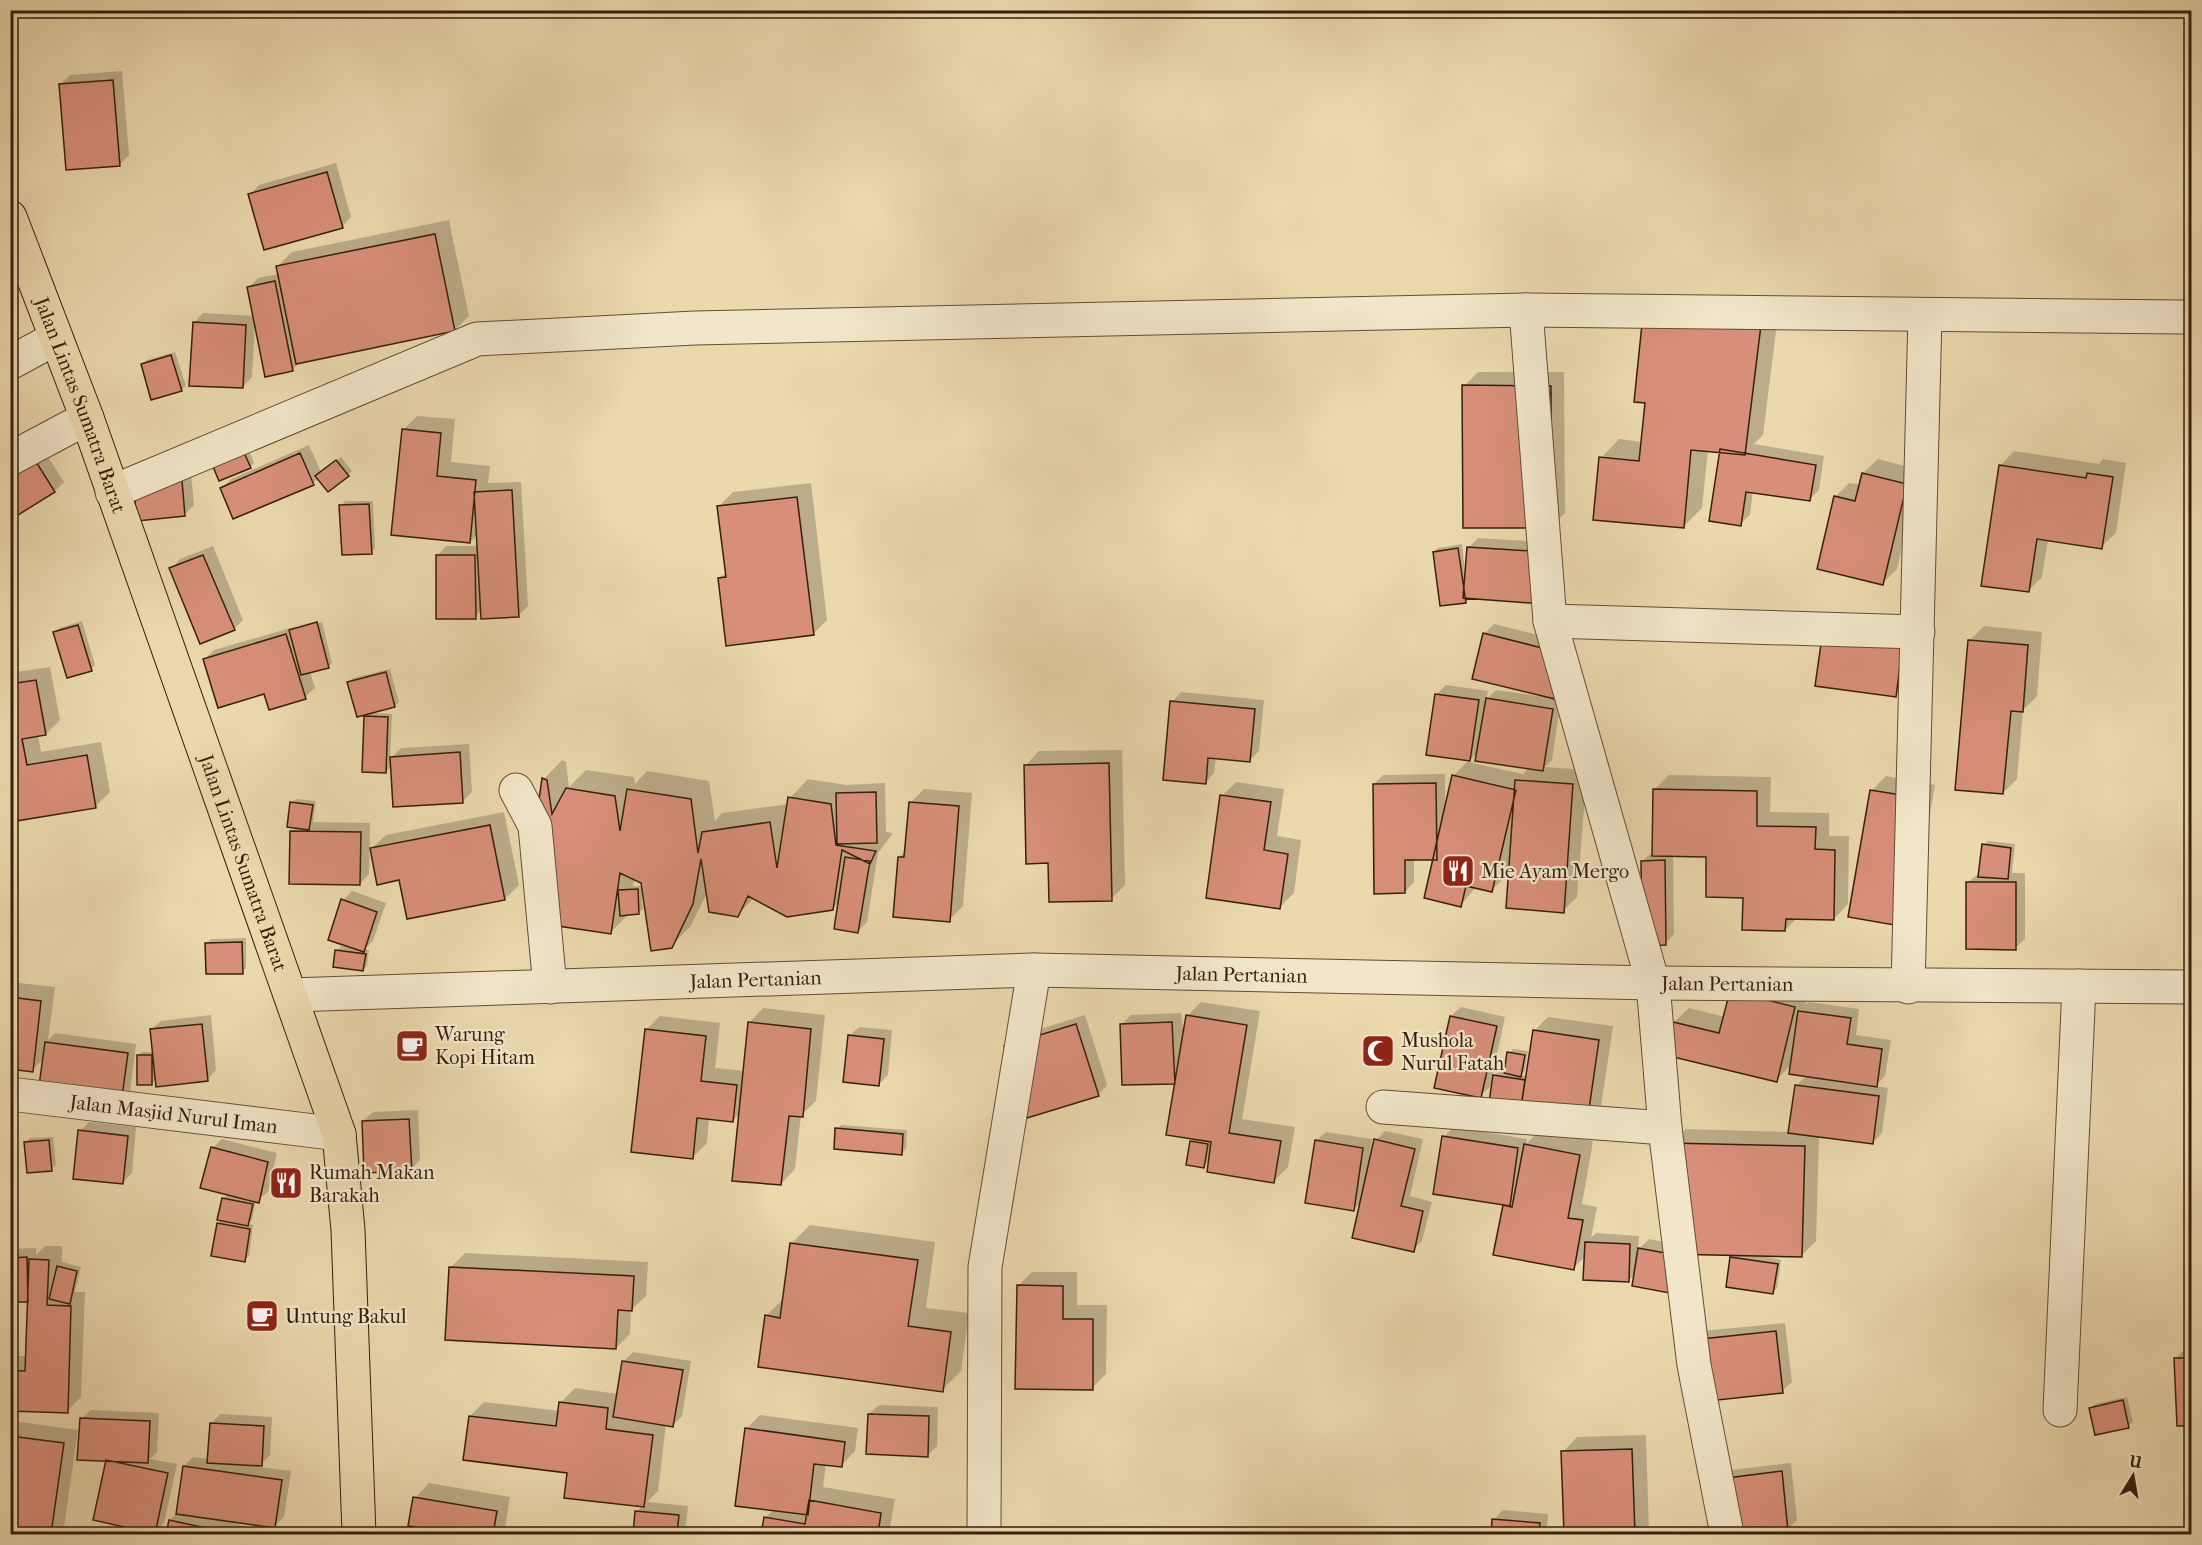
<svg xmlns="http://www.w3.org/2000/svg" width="2202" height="1545" font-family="'IM FELL French Canon',serif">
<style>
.shadow{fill:#0003;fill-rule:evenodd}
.building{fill:#d88f79;stroke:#371e0b;stroke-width:1.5}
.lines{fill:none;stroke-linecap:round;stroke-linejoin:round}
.minor-casing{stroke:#644c34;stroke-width:35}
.trunk-casing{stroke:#371e0b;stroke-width:35}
.minor{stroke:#f2e6ca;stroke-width:33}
.trunk{stroke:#ebd8ad;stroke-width:33}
.labels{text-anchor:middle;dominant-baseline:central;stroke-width:4.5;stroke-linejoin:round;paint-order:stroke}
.street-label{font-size:20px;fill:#371e0b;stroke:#f2e6ca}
.poi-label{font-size:20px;fill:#371e0b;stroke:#f2e6ca;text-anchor:start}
</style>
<rect width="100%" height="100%" fill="#ebd8ad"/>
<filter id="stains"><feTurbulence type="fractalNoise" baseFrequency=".00333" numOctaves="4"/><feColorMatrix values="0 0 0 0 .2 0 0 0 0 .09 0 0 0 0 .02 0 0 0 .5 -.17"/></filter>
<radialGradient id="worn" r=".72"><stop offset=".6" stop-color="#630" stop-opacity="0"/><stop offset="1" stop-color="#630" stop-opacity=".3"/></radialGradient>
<!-- shadow -->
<path class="shadow" d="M122 71 129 155 119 165 60 85 70 75Z
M336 163 351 217 342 227 250 194 259 185Z
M449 220 469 316 455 330 301 361 292 370 255 321 252 377 243 387 194 323 203 313 255 316 249 287 258 278 279 274 277 267 292 252Z
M1779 307 1763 435 1754 444 1824 456 1819 490 1809 500 1753 491 1750 515 1740 524 1721 451 1708 450 1702 508 1684 526 1601 458 1619 439 1642 442Z
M175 352 186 386 181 390 142 365 147 360Z
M1478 372H1564L1565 513 1550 527 1464 386Z
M417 416 455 419 451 462 490 466 488 483 521 482 528 606 518 616 482 610 475 617 437 556 446 546H479V533L470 542 403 430Z
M242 434 254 463 250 467 212 446Z
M309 445 321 472 341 457 352 471 348 475 319 477 313 483 222 488 231 479Z
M43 449 64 482 55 491 10 519Z
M2014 451 2099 464 2103 459 2126 463 2116 533 2101 547 2048 540 2042 577 2028 591 2000 466Z
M1878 459 1920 470 1897 569 1883 583 1835 497 1849 483 1861 485 1863 473Z
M190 461 194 505 185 514 139 519Z
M811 483 827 620 813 634 719 579 727 571 719 506 733 492Z
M345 501H373L375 548 371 552 341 506Z
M1478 538 1555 543 1465 602 1434 552 1438 548 1462 544 1465 572 1469 547Z
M213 546 243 620 234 629 171 569 180 559Z
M321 619 296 626V629L322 622 332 663 328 667 310 672 315 688 305 697 265 692 205 659 214 650Z
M82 621 95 665 91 669 55 633 59 628Z
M1494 624 1574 644 1561 700 1552 760 1545 767 1587 770 1577 897 1563 911 1509 863 1506 876 1492 890 1476 887 1461 905 1434 858 1414 859V882L1405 892 1374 784 1383 775 1445 774V806L1453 776 1470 759 1436 695 1446 685 1488 691 1486 700 1496 690 1545 697 1484 634ZM1479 751 1529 768 1523 774 1468 762Z
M1984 626 2042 632 2037 696 2023 710 2017 779 2003 793 1970 640Z
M1912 632 1905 686 1896 696 1817 685Z
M50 667 60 720 46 734 38 735 41 752 101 742 110 792 96 806 10 820V673Z
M390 669 399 702 395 706 372 713 392 714 390 759 401 748 469 744 472 792 463 801 392 765 386 772 365 717 370 712 349 682 353 678Z
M1181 692 1264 700 1259 751 1250 760 1216 757 1214 773 1205 783 1172 702Z
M1122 750 1125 885 1111 899 1050 861 1025 766 1039 751Z
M562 760 566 762 569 787 586 770 634 777 635 784 647 771 709 781 715 821 722 813 789 804 790 798 808 779 846 785 885 783 886 832 893 833 878 853 867 922 857 932 840 901 832 909 754 898 737 915 707 893 690 927 671 946 645 898H642L643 909 638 913 629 914 611 932 552 923 544 779ZM635 878 642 882 643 886H633Z
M1669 775 1771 777 1770 812 1829 813V836H1849L1848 904 1834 919 1797 918 1785 930 1744 896 1708 855H1673L1674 934 1665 944 1642 861 1653 852 1655 789Z
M1886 776 1935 785 1913 910 1872 790Z
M1236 782 1284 789 1277 836 1301 840 1294 893 1280 907 1222 796Z
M924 789 972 793 963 906 949 920 899 857 906 851 910 803Z
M296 799 316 801 313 822 370 823 369 874 360 884 291 832 296 827 291 803Z
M504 812 519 885 505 899 400 879 371 849 386 835Z
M1988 841 2015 844 2012 873H2025V939L2015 948 1968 882 1980 873 1984 845Z
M352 891 386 903 373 941 365 949 369 950 367 966 363 970 337 951 341 946 348 947 343 900Z
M246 938V968L242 972 207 943 211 939Z
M10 982 55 987 48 1040 55 1033 136 1044 130 1093 120 1102 44 1058 32 1070 10 1068Z
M1731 992 1808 993 1805 1005 1809 1002 1859 1009 1856 1035 1891 1040 1885 1076 1875 1086 1888 1088 1882 1133 1872 1143 1819 1136 1816 1241 1802 1255 1754 1254 1781 1260 1777 1288 1773 1292 1731 1258 1735 1254 1689 1253 1636 1273 1628 1281 1586 1256 1573 1268 1495 1253 1505 1204 1444 1137 1453 1127 1527 1139 1526 1144 1539 1131 1593 1141 1582 1204 1597 1207 1591 1238 1596 1233 1639 1236 1638 1250 1649 1239 1670 1243 1672 1143 1686 1129 1790 1132 1796 1086 1807 1075 1792 1064 1776 1080 1674 1022 1689 1008 1725 1017Z
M1201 1002 1260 1011 1242 1119 1295 1127 1288 1167 1274 1181 1210 1160 1203 1167 1191 1142 1195 1138 1177 1079 1174 1082 1121 1025 1131 1015 1181 1013 1184 1037 1187 1016Z
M1461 1007 1505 1017 1492 1078 1499 1071 1505 1072 1509 1053 1513 1049 1528 1051 1525 1071 1521 1075 1527 1076 1534 1031 1548 1017 1613 1026 1600 1114 1519 1119 1493 1084 1480 1096 1451 1016Z
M763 1008 825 1015 816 1101 801 1115 795 1169 781 1184 740 1113 733 1121 709 1118 707 1143 693 1157 646 1030 660 1016 720 1023 715 1068 745 1071 749 1023Z
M211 1015 216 1070 207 1080 157 1078 151 1084 138 1056 142 1052H154L151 1030 161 1021Z
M1085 1015 1107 1085 1098 1095 1015 1037Z
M859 1027 892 1030 888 1075 879 1084 849 1036Z
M418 1110 420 1160 411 1170 363 1121 373 1112Z
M89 1122 136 1127 132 1173 122 1183 80 1131Z
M841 1125 907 1130 906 1149 901 1154 837 1129Z
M1385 1131 1423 1139 1410 1196 1432 1202 1422 1241 1413 1250 1362 1201 1354 1209 1316 1141 1326 1132 1372 1139 1369 1158H1372L1376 1140Z
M53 1137 56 1165 51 1169 25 1143 30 1138Z
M222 1139 277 1153 268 1192 256 1201 252 1220 248 1224 253 1225 249 1256 244 1260 218 1224 223 1219 219 1218 224 1198 228 1194 212 1148Z
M810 1225 935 1242 926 1308 969 1313 961 1371 942 1390 766 1316 784 1298 792 1243Z
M45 1246H62V1262L81 1267 75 1292H85L81 1397 67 1411 10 1409V1356H27L29 1298 10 1301V1249L36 1248V1255Z
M465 1253 648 1262 646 1296 631 1310 630 1334 616 1348 451 1267Z
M1032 1272H1077V1305H1107L1106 1374 1092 1388 1018 1286Z
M10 1309 15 1310 10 1343Z
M1785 1323 1792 1382 1782 1391 1700 1400 1702 1331Z
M2185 1349H2192V1424L2175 1359Z
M633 1352 691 1361 682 1416 673 1425 666 1424 658 1491 647 1502 688 1506 685 1534H634L637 1512 643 1505 569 1471 470 1416 484 1402 560 1411 561 1402 575 1388 618 1394 623 1362Z
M2127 1397 2133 1422 2128 1426 2090 1409 2095 1404Z
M879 1405 938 1407 937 1446 927 1456 869 1414Z
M91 1410 159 1413 157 1452 150 1459 177 1464 164 1523 155 1532 81 1419Z
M220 1414 272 1417 270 1455 259 1467 291 1471 284 1517 275 1526 229 1520V1522L248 1527 246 1534H167L170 1520 177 1513 184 1466 193 1457 209 1459 211 1424Z
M760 1415 858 1428 855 1451 841 1466 826 1464 823 1487 895 1499 889 1534H763L766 1517 774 1509 746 1429Z
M13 1421 78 1430 64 1527 56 1534H10V1423Z
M1646 1435 1649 1534H1566L1563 1452 1577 1437Z
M1791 1463 1797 1520 1788 1529 1741 1534 1722 1471Z
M429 1483 510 1497 504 1534H463L415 1498Z
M1503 1510 1548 1514 1547 1534H1472L1476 1531 1493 1532 1494 1520Z"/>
<!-- building -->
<path class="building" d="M113 80 120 166 66 170 59 84Z
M327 172 343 228 264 250 248 194Z
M435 234 455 331 296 364 276 266Z
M275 281 293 371 265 377 247 287Z
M1643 314 1761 325 1745 455 1691 450 1684 528 1593 520 1599 457 1639 461 1645 403 1634 402Z
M193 322 246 325 243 388 189 386Z
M171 355 182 391 151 400 141 364Z
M1462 385 1551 386V528H1463Z
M402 429 441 433 437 476 476 480 470 543 391 535Z
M237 437 251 468 219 481 206 450Z
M1720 449 1816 465 1810 501 1746 492 1741 526 1709 521Z
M300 453 314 485 233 519 220 488Z
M33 457 55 492 10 520V471Z
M336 460 349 476 328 492 315 476Z
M1999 465 2086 478 2087 473 2113 477 2102 549 2037 539 2029 592 1981 586Z
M181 469 185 516 137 521 132 474Z
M1862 473 1907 484 1883 585 1817 569 1834 496 1855 501Z
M512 490 519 617 481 619 474 492Z
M797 497 814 635 726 646 718 578 726 577 717 506Z
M369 504 372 554 342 555 339 505Z
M1467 547 1546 552 1543 604 1463 598Z
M1458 548 1466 603 1440 606 1433 552Z
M203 555 235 630 200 644 169 568Z
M436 555H475L476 619H436Z
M317 622 329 668 301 675 289 630Z
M78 625 92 671 67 678 53 632Z
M1823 630 1903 641 1896 697 1815 686Z
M1483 633 1566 654 1555 699 1472 679Z
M286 634 306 699 269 710 264 694 218 708 203 659Z
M1968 640 2028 645 2023 712 2011 711 2003 794 1955 790Z
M386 672 395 707 357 717 347 682Z
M36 680 46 735 22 739 27 765 87 755 96 808 10 822V684Z
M1435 694 1479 700 1470 761 1426 755Z
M1486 698 1553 709 1543 771 1475 761Z
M1170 701 1255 709 1250 762 1208 758 1206 784 1163 780Z
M364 716 388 717 386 773 362 772Z
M460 752 463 803 393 807 390 757Z
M1109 763 1112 901 1049 902 1048 863 1026 864 1024 765Z
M1452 775 1516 790 1492 892 1466 886 1461 907 1424 898Z
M542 778 547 780 552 814 566 788 615 796 620 831 627 789 691 799 698 853 702 832 770 822 777 868 788 797 831 804 836 845 876 851 870 864 842 850 833 910 787 917 748 896 738 917 709 912 701 859 693 904 672 948 651 951 641 883 620 873 611 934 551 925 536 821Z
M1515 780 1573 784 1564 913 1506 908Z
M1436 783 1437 860H1405V893L1374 894 1373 784Z
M1653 789 1757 791V826L1816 827 1815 849 1835 850 1834 920 1786 919 1785 931 1742 930 1743 898 1706 897V857L1652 856Z
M1870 790 1921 798 1900 926 1848 917Z
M876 792 877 843 837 844 836 793Z
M1220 795 1271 802 1264 850 1288 854 1280 909 1206 898Z
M290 802 313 805 309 830 287 827Z
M909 802 959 806 950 922 893 917 898 857H904Z
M490 825 505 900 407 919 399 880 377 885 370 848Z
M290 831 361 832 360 885 289 884Z
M1982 844 2011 848 2008 879 1978 877Z
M845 857 870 861 858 933 834 929Z
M1665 860 1666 945 1642 946 1641 861Z
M1966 882H2016V950L1966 949Z
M638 889 639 914 620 916 618 890Z
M341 899 377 912 364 952 328 940Z
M242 942 243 974H206L205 943Z
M335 950 366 954 363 971 333 967Z
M1730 991 1795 1007 1777 1082 1665 1055 1673 1022 1719 1033Z
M10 997 41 1001 33 1072 10 1069Z
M1798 1011 1851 1018 1847 1044 1882 1049 1877 1087 1789 1074Z
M1186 1015 1247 1025 1229 1133 1281 1141 1274 1183 1207 1172 1211 1142 1166 1135Z
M1450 1016 1497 1026 1481 1098 1434 1088Z
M748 1022 811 1029 803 1117 789 1116 781 1185 732 1181Z
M1172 1022 1175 1084 1122 1085 1120 1024Z
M202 1024 208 1081 156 1087 150 1029Z
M1076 1024 1099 1096 1027 1118 1004 1046Z
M645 1029 706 1036 701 1081 737 1085 733 1122 697 1118 693 1159 631 1152Z
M1533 1030 1599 1040 1586 1130 1519 1120Z
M848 1035 884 1039 879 1086 843 1082Z
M45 1042 128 1053 121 1104 38 1093Z
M1507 1052 1525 1055 1521 1077 1504 1073Z
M137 1055H152V1085H137Z
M1493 1075 1525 1080 1519 1121 1487 1116Z
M1795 1085 1879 1096 1873 1144 1788 1133Z
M409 1119 412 1171 364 1173 362 1121Z
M835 1128 903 1134 902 1155 834 1149Z
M78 1130 128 1136 123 1184 73 1179Z
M1442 1136 1518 1148 1510 1206 1433 1194Z
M1374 1139 1415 1149 1401 1206 1423 1211 1414 1252 1352 1238Z
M49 1140 52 1171 27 1173 24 1142Z
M1315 1140 1363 1148 1354 1211 1305 1203Z
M1190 1141 1208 1144 1204 1168 1186 1165Z
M1670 1143 1805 1146 1802 1257 1668 1254Z
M1524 1144 1580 1155 1568 1218 1583 1220 1574 1270 1493 1255 1503 1205 1512 1207Z
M211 1147 268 1162 259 1203 200 1188Z
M222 1198 253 1204 248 1226 217 1220Z
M217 1223 250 1229 245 1262 211 1256Z
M1585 1242 1630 1244 1629 1282 1583 1280Z
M790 1243 918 1260 908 1326 951 1332 943 1392 758 1367 765 1315 780 1318Z
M1638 1248 1682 1256 1675 1294 1632 1286Z
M27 1257 28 1302H10V1258Z
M1730 1257 1778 1264 1773 1294 1726 1287Z
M29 1259 49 1260 47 1305 71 1306 68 1413 10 1411V1370L25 1371Z
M57 1266 77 1271 70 1304 49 1299Z
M449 1267 634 1276 632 1311 618 1310 616 1349 445 1340Z
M1017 1285 1063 1286V1319H1093V1390L1015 1389Z
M1776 1331 1783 1393 1699 1402 1692 1340Z
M2174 1358H2192V1426H2177Z
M622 1361 683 1370 673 1427 613 1417Z
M2123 1400 2129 1428 2095 1435 2089 1408Z
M559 1402 608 1408 606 1429 653 1435 644 1507 564 1498 567 1473 463 1460 469 1416 556 1426Z
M868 1414 929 1416 928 1457 866 1454Z
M80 1418 150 1421 148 1463 77 1460Z
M210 1423 264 1426 262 1466 207 1463Z
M745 1428 845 1442 842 1467 814 1464 808 1515 735 1506Z
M10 1436 64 1443 51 1534H10Z
M1632 1449 1635 1534H1564L1561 1451Z
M106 1460 168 1473 155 1534 93 1520Z
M183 1466 282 1480 275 1528 176 1514Z
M1782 1471 1788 1531 1718 1534 1711 1480Z
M413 1497 497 1511 493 1534H462L408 1526Z
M809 1500 881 1513 878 1534H761L764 1517 805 1524Z
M635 1511 679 1515 677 1534H633Z
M1492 1519 1540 1523 1539 1534H1491Z
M169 1520 234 1534H166Z"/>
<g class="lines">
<!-- minor casing -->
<g class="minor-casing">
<g id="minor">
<path d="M1526 310 1550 621 1653 983 1665 1128 1694 1365 1727 1534"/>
<path d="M10 363 56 338"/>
<path d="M10 459 87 418"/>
<path d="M112 492 477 339 695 328 1526 310 2183 317"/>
<path d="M1550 621 1918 632"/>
<path d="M516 790 535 826 550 987"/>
<path d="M1908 987 1925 315"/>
<path id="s1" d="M291 995 1034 970 1653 983 2192 987"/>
<path id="s2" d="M10 1094 339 1134"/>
<path d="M1383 1107 1665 1128"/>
<path d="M2060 1410 2079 986"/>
<path d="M984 1534 985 1267 1034 970"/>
</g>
</g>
<!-- trunk casing -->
<g class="trunk-casing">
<g id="trunk">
<path id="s3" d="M10 217 87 418 339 1134 348 1230 359 1534"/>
</g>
</g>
<!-- minor -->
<use href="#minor" class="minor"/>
<!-- trunk -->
<use href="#trunk" class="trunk"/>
</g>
<!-- icons -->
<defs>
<g id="restaurant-square" transform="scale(1.725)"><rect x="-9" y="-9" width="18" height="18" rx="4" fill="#8f2418" stroke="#f2e6ca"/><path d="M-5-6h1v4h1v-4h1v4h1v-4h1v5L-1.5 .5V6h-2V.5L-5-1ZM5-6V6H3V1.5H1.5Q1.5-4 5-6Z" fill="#fff"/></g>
<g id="cafe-square" transform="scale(1.725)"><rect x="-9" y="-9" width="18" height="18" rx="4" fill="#8f2418" stroke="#f2e6ca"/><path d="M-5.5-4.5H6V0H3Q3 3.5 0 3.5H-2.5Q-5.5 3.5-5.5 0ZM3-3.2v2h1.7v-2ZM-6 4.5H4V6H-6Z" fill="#fff"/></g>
<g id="mosque-square" transform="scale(1.725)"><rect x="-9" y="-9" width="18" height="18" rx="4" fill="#8f2418" stroke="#f2e6ca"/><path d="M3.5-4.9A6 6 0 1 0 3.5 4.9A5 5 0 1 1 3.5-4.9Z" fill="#fff"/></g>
</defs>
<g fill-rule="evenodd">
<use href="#restaurant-square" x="1458" y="871"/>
<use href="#cafe-square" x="412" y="1046"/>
<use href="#mosque-square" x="1378" y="1051"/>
<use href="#restaurant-square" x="286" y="1183"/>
<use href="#cafe-square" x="262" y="1316"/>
</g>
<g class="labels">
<!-- street labels -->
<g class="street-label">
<text stroke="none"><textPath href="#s3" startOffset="201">Jalan Lintas Sumatra Barat</textPath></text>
<text stroke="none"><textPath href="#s3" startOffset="687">Jalan Lintas Sumatra Barat</textPath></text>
<text stroke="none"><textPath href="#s1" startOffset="951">Jalan Pertanian</textPath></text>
<text stroke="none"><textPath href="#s1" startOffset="465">Jalan Pertanian</textPath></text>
<text stroke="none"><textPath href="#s1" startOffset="1437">Jalan Pertanian</textPath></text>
<text stroke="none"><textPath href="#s2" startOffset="165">Jalan Masjid Nurul Iman</textPath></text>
</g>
<!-- poi labels -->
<g class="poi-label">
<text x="1481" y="871">Mie Ayam Mergo</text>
<text x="435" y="1034">Warung<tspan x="435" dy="23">Kopi Hitam</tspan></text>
<text x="1401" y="1040">Mushola<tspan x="1401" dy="23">Nurul Fatah</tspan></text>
<text x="309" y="1172">Rumah Makan<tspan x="309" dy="23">Barakah</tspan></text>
<text x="285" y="1316">Untung Bakul</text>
</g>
</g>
<!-- margin -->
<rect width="2202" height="1545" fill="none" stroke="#ebd8ad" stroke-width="36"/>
<rect x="12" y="12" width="2178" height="1521" fill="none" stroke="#371e0b" stroke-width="3"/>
<rect x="18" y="18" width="2166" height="1509" fill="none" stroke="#371e0b" stroke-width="1.5"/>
<!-- north arrow -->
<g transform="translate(2133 1476) rotate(11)" stroke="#f2e6ca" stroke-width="4.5" paint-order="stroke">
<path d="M0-4.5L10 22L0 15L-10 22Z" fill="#371e0b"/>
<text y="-9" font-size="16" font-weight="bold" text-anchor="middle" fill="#371e0b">U</text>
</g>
<rect width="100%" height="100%" filter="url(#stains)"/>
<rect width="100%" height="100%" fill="url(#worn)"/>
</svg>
